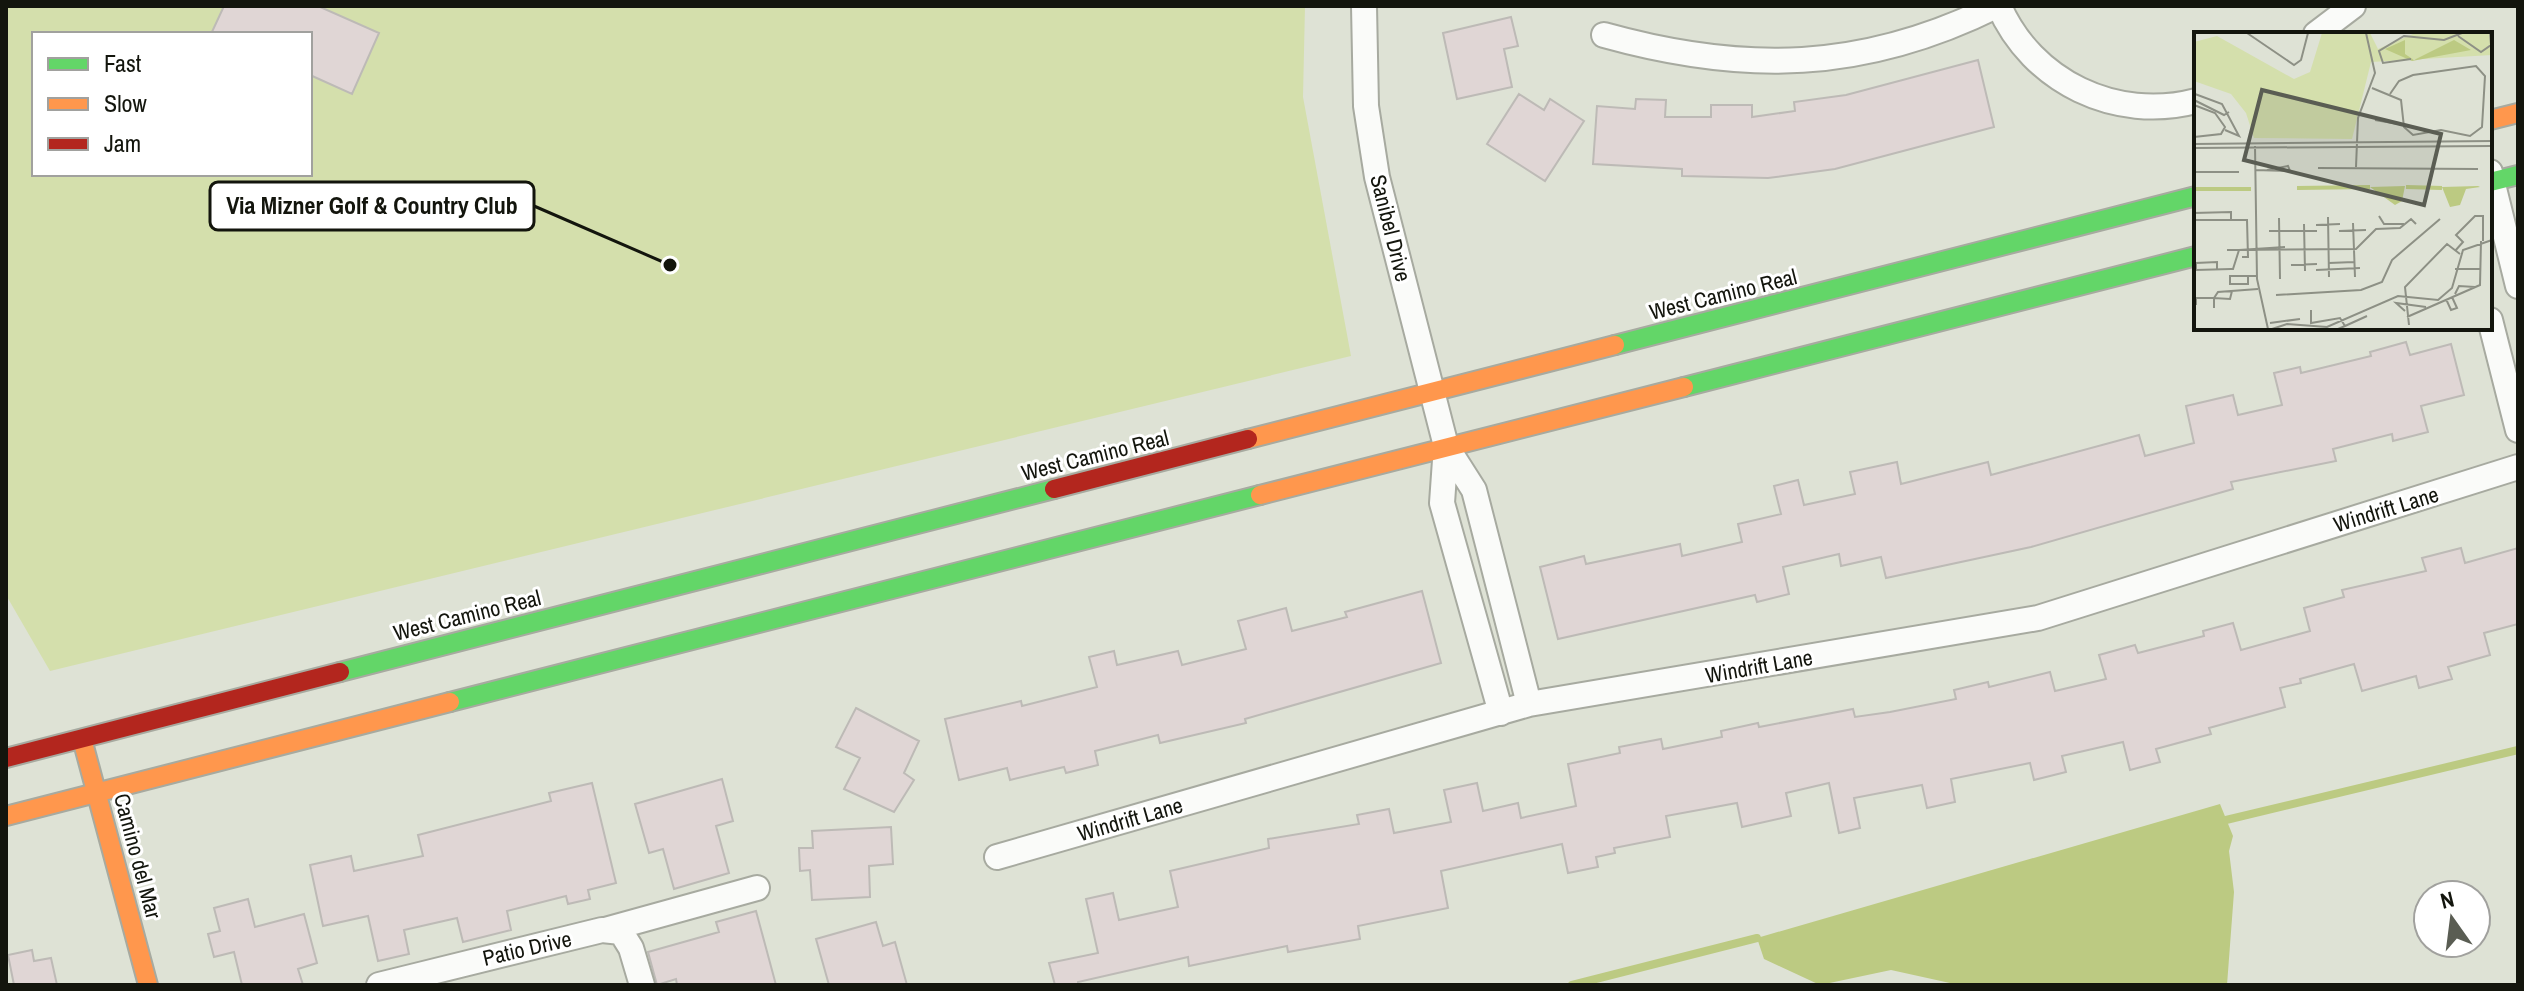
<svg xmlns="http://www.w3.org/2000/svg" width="2524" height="991" font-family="'Archivo Narrow',sans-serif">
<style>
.green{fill:#d4dfac;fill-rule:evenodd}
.water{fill:#bcca82}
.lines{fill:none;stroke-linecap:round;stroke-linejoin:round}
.stream{stroke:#bcca82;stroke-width:8}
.building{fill:#e0d6d5;stroke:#bdbab6;stroke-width:2}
.street-casing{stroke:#a7aaa0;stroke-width:28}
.fast-casing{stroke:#a7aaa0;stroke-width:22}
.slow-casing{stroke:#a7aaa0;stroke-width:22}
.jam-casing{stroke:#a7aaa0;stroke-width:22}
.street{stroke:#fafbf9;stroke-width:24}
.fast{stroke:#63d668;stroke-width:18}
.slow{stroke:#ff974d;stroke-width:18}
.jam{stroke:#b3261e;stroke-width:18}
.labels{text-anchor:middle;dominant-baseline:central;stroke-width:6;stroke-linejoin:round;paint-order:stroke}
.street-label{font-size:22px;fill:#13150d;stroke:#fff}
.inset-river{fill:none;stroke:#bcca82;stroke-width:4}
.inset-road{fill:none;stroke:#8d9085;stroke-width:2}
.view{fill:#5a5d53;fill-opacity:0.15;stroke:#5a5d53;stroke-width:4}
.inset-edge{fill:none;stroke:#13150d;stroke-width:4}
.leader{fill:none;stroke:#13150d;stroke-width:3}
.callout-dot{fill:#13150d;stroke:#fff;stroke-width:3}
.callout{fill:#fff;stroke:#13150d;stroke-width:3}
.callout-label{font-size:24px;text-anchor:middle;font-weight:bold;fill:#13150d}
</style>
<rect width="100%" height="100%" fill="#dee2d5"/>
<!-- green -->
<path class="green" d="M6 6H1305L1303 97 1351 356 50 671 6 595ZM34 34H310V174H34Z"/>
<!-- water -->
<path class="water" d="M2220 804 2233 836 2229 851 2234 892 2227 985H1959L1891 970 1820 985 1764 959 1757 938Z"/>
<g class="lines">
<!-- stream -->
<path class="stream" d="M2226 820 2518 750
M1572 985 1757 938"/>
</g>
<!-- building -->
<path class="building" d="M224 6H318L379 33 352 94 310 75V34H211Z
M1511 17 1518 46 1504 49 1512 87 1457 99 1443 33Z
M1978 60 1994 127 1835 169 1768 178 1682 176V169L1593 164 1597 106 1635 109 1636 99 1666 100 1665 117H1711V105H1752V117L1795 111 1794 102 1846 95Z
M1519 94 1544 110 1550 99 1584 121 1545 181 1487 144Z
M2406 342 2410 355 2451 344 2464 395 2421 406 2428 432 2393 441 2392 434 2333 449 2336 461 2231 482 2233 489 2031 547 1886 578 1881 557 1841 566 1839 554 1783 567 1789 594 1757 602 1755 595 1558 639 1540 567 1584 556 1586 564 1680 544 1682 556 1742 542 1738 524 1781 514 1774 486 1798 480 1804 505 1855 494 1850 472 1897 462 1901 484 1988 462 1991 475 2139 435 2145 456 2194 443 2186 406 2233 395 2238 415 2282 405 2274 373 2300 367 2301 373 2371 356 2370 352Z
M2461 548 2465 563 2518 548V624L2484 633 2490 655 2448 667 2452 679 2419 688 2416 676 2362 691 2354 664 2300 679 2301 683 2280 688 2285 707 2209 728 2211 734 2156 749 2160 762 2130 770 2123 742 2062 756 2066 772 2034 780 2030 763 1951 779 1955 802 1927 808 1922 785 1854 798 1860 828 1839 833 1829 783 1786 793 1791 816 1742 827 1737 803 1666 816 1670 837 1614 848 1615 853 1596 857 1598 867 1568 873 1562 844 1441 871 1448 908 1358 926 1360 939 1288 952 1287 946 1189 966 1188 957 1078 982V985H1055L1049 963 1098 953 1086 899 1113 893 1119 920 1178 907 1170 871 1269 848 1268 839 1359 824 1357 815 1389 809 1394 833 1451 822 1444 790 1477 783 1483 811 1518 803 1521 818 1576 806 1568 764 1620 753 1619 747 1661 739 1663 749 1722 737 1721 731 1758 723 1759 727 1853 709 1855 717 1890 712 1956 699 1954 690 1988 682 1989 687 2050 672 2055 691 2106 679 2099 655 2135 645 2138 653 2204 636 2203 631 2233 623 2241 650 2310 631 2304 608 2344 597 2342 590 2426 571 2422 558Z
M1422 591 1441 663 1245 719 1246 723 1160 743 1158 735 1095 751 1098 765 1066 773 1064 767 1010 780 1007 768 959 780 945 719 1021 701 1022 706 1097 687 1089 657 1114 651 1117 665 1178 651 1182 665 1246 649 1238 621 1286 608 1292 631 1347 617 1345 612Z
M856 708 919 741 904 773 914 780 894 812 844 789 860 758 836 747Z
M722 779 733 821 716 826 729 873 674 889 663 849 649 853 635 804Z
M592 783 616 883 588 890 590 899 568 904 566 896 507 911 511 930 463 942 457 918 404 930 409 954 378 961 368 916 323 926 310 865 351 856 354 871 423 856 418 835 551 801 549 793Z
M891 827 893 864 869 866 870 897 812 900 810 870 800 871 799 848H813L812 831Z
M248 899 255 927 304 914 317 963 298 969 303 985H242L234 952 214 957 208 934 220 931 214 908Z
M756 911 776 985H677L676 979 657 985 648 952 719 932 716 922Z
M876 922 883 946 895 942 907 985H829L816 939Z
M32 950 34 961 51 958 57 985H14L8 955Z"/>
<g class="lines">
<!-- street casing -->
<g class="street-casing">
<path id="street" d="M1364 6 1366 106 1377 177 1446 446 1442 503 1501 713
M1999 6C2032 82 2116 122 2196 101
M2316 34 2353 6
M1604 35C1744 74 1863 72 1996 6
M2490 172 2518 286
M2490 320 2518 430
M1446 446 1474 490 1529 704
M997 857 1529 704 2038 618 2518 467
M605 930 757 888
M379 985 602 930 621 932 631 948 642 985"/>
</g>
<!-- fast casing -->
<g class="fast-casing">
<path id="fast" d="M2490 182 2518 175
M1615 345 2196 196
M1684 387 2196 256
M340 672 1054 489
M450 702 1260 495"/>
</g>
<!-- slow casing -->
<g class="slow-casing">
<path id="slow" d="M2490 120 2518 113
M1248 439 1615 345
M1260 495 1684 387
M82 739 148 985
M6 816 450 702"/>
</g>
<!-- jam casing -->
<g class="jam-casing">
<path id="jam" d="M1054 489 1248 439
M6 758 340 672"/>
</g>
<!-- street -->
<use href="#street" class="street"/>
<!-- fast -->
<use href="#fast" class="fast"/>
<!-- slow -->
<use href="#slow" class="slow"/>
<!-- jam -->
<use href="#jam" class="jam"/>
</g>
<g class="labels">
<!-- street labels -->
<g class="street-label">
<text transform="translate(1391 228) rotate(76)">Sanibel Drive</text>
<text transform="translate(1723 294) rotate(-14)">West Camino Real</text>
<text transform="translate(1095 455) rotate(-14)">West Camino Real</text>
<text transform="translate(2386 509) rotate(-17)">Windrift Lane</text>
<text transform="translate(467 615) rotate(-14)">West Camino Real</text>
<text transform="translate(1759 666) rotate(-10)">Windrift Lane</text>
<text transform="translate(1130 819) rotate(-16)">Windrift Lane</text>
<text transform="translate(138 856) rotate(75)">Camino del Mar</text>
<text transform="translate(527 948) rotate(-13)">Patio Drive</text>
</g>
</g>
<!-- overview -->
<g transform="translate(2194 32)">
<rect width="298" height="298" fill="#dee2d5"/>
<path d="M128 1H176L184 17 219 2 298 1V23L177 30 158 107 60 106 52 81 37 62 0 49V10L23 4 100 47 116 40Z" fill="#d4dfac"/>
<path d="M211 8V22L220 28 260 8 277 18 218 29 191 17ZM211 154 208 169 201 173 176 155ZM248 155 284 154 286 155 272 157 266 173 256 175Z" fill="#bcca82"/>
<path class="inset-river" d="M212 155 248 156M103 156 176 155M0 157H57"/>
<path class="inset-road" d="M53 1 100 33 107 28 114 1M264 4 287 20 297 13 296 1M217 27 189 31 185 19 210 4 250 8 268 1M178 56 207 68 210 95 219 103 247 98 276 104 288 95 291 44 282 34 219 43 205 49 196 62M1 62 28 72 45 104 31 98M0 68 30 83 35 80M0 73 21 81 31 95 27 102 0 105M181 88 210 93M0 112 298 109M61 114 63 247 74 297M0 116 298 114M162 135 164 86 181 41 172 1M124 136 284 137M61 138 96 139 94 134 73 138M0 140H45M185 184 190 192H210M134 185 135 245M85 186 86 247M37 187V180L0 181V188H53L54 225H48M159 191 161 245M110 192 111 239M122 193 146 192M75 199H123M145 199 172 198M33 218 162 217 182 197 206 196 217 187 222 192M45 218 91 215M261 219 269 210 262 203 281 184H289V209M135 231 160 230M97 233 123 232M23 237V230L2 231V238L37 237H39L45 218M261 237H287M122 238 166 236M54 244V252H36V244H63M261 262 265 254 281 255M82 263 167 258 188 250 198 228 246 187M252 267 257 278 263 276 258 265M2 273V266H20L24 260 64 257M20 276V266L36 267 38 259M117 278V291L146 286 151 294 144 297M211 279 202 271 232 275M213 285 286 253 287 209M76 291 106 287M215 293 211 255 253 212 266 222M151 294 173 284M78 297 93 292 133 295 204 264 244 268 258 256 269 218 298 208"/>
<path class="view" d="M68 58 247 102 230 173 50 128Z"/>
<rect width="298" height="298" class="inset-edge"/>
</g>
<!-- callouts -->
<path class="leader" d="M670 265L534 206"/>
<circle class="callout-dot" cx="670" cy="265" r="8"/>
<rect class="callout" x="210" y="182" width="324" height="48" rx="8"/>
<g class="callout-label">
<text x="372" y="214">Via Mizner Golf &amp; Country Club</text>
</g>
<!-- border -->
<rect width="2524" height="991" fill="none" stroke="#13150d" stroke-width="16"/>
<!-- legend -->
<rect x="32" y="32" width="280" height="144" fill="#ffffff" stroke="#a1a19e" stroke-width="2"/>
<rect x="48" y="58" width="40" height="12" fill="#63d668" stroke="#a1a19e" stroke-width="2"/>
<text x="104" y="72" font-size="24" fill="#13150d">Fast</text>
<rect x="48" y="98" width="40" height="12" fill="#ff974d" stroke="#a1a19e" stroke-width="2"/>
<text x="104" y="112" font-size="24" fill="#13150d">Slow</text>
<rect x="48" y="138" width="40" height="12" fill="#b3261e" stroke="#a1a19e" stroke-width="2"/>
<text x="104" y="152" font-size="24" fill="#13150d">Jam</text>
<!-- north arrow -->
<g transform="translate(2452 919) rotate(346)"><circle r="38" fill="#ffffff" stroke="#a1a19e" stroke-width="2"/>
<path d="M0-6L14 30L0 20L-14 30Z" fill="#5a5d53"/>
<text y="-12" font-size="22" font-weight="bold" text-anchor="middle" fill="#13150d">N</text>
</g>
</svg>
